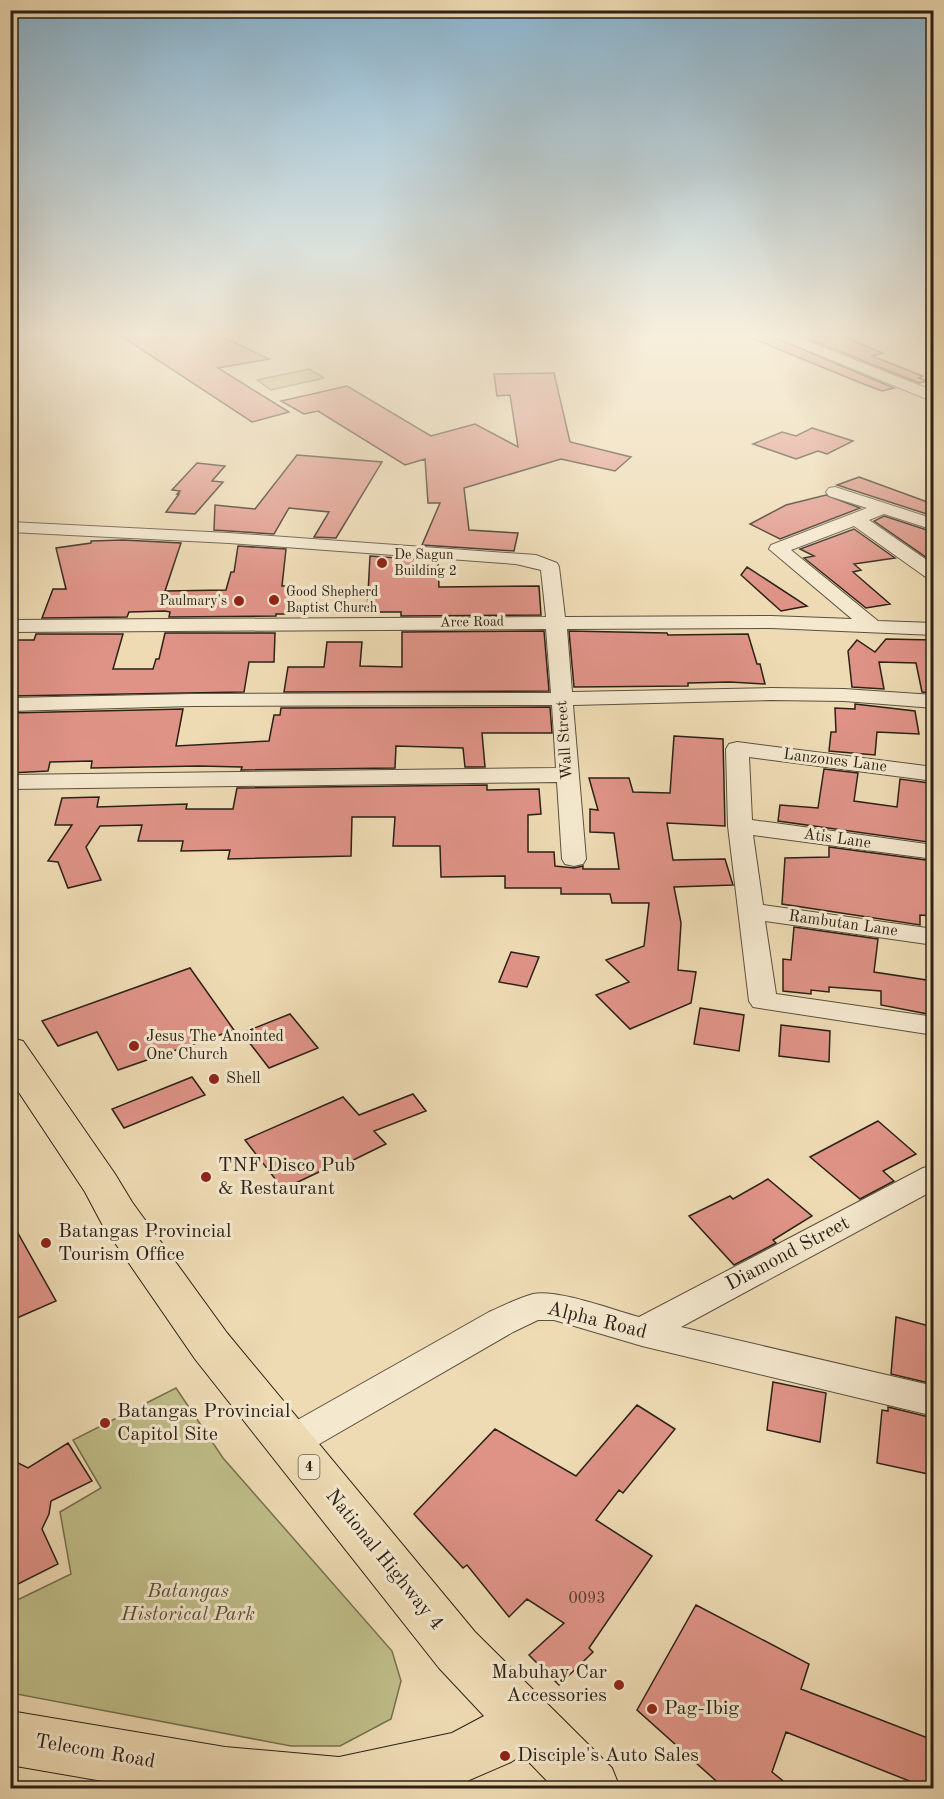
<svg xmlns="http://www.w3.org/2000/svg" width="944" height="1799" font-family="'Old Standard TT',serif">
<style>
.green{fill:#bfbe89;stroke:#757050;stroke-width:1.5}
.building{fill:#df9387;stroke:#2b2116;stroke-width:1.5}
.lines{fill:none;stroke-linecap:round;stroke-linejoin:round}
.minor-casing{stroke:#5c503e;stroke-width:2}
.major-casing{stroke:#2b2116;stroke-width:2}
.minor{fill:#f4e8ce;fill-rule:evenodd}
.major{fill:#eedbb4;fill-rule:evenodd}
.poi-dot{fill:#8f2418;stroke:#f4e8ce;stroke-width:2}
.labels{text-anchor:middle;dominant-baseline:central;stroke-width:6;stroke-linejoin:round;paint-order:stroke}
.far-poi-label{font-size:14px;fill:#2b2116;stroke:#f4e8ce;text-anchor:start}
.far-street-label{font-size:14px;fill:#2b2116;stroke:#f4e8ce}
.shield{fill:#f4e8ce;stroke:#675d4d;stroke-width:1.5}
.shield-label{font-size:15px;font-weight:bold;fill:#2b2116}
.street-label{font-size:16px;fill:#2b2116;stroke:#f4e8ce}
.poi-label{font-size:16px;fill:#2b2116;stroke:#f4e8ce;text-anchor:start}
.near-number-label{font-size:16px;fill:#583e32}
.near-poi-label{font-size:20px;fill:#2b2116;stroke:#f4e8ce;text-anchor:start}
.near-street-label{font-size:20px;fill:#2b2116;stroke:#f4e8ce}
.near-park-label{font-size:20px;font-style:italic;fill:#575038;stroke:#f4e8ce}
</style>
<rect width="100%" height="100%" fill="#eedbb4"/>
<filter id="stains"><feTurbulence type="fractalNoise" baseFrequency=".00333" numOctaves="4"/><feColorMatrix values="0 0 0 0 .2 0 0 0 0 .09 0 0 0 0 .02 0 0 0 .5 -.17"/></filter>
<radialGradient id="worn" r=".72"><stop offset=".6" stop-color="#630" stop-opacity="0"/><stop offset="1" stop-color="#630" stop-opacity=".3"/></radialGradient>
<!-- green -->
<path class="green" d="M309 369 324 378 271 390 257 380Z
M176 1388 223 1458 392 1651 401 1681 391 1719 340 1746H291L11 1693V1603L71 1574 60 1512 101 1488 73 1440Z"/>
<!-- building -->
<path class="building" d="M121 336H220L269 359 218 368 289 412 252 422Z
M754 336H771L894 388 882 391 861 383 768 345H770L753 339Z
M801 336H841L883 353 872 356 923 376 919 378 927 381 919 383Z
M554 373 570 442 631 457 615 471 561 459 464 488 469 530 518 533 514 551 422 545 440 503H428L425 459 405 465 318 411 304 414 281 401 347 386 431 436 475 424 518 447 510 395 497 396 494 374Z
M812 428 853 441 827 454 818 451 796 459 753 444 782 432 796 436Z
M297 455 382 462 336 538 314 537 329 512 289 508 274 534 214 530 215 505 255 509Z
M197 463 225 466 212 481 223 482 195 514 166 512 179 494H177L180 491 172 490Z
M859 477 933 504V516L837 485Z
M826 495 860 508 780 539 750 524 786 505Z
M884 516 933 532V562L874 521Z
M854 529 895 558 854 564 861 570 853 572 890 604 866 608 804 558 814 556 800 549Z
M123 540 181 543 165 591 226 590 231 572H234L238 546 286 549 282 586H293L290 614H276V616L169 617 170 612 165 611 129 612 127 617 42 618 53 589H66L56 548 91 543V541Z
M370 556 438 561 439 587 539 586 541 615 401 616V612H367Z
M747 567 807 606 781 611 741 575Z
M544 631 549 691 284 692 288 667H324L327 642H362L360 666 402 667V632Z
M569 631 667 633 668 635 748 634 757 664H760L765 684 730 682 688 683V686L574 687Z
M165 633H275L274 662H249L244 692 10 696V640H34L36 634H123L113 669H153L156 659H159Z
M886 639 933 640V693L922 692 916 663 879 662 884 689 852 687 848 651 857 640 875 652Z
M855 704 915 711 919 734 877 732 875 755 829 751 831 732H836L835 708 855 709Z
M550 707 552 733H482L485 767H465L463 748 396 746 395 768 241 770 242 767 199 766 91 768 92 761 50 762 48 771 10 773V713L183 709 176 746 269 741 274 715H280L281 708Z
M674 736 723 739 725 826 667 823 673 860 725 859 733 885 674 887 681 923 678 970 696 972 691 1003 630 1029 596 995 629 982 606 960 644 946 649 903H612L610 894H561V888H505V876L441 877 440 846H393L395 817H352L351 856 228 859 230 850 181 851 183 841H138L142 825 100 826 86 847 101 880 68 888 58 862 48 861 72 825H55L62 798 99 797 97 807 187 804 186 809H233L237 788 487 785V790L539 789 541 814 528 815V852H554L555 866 574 868 583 866V869H619L614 833 590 832V809L598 810 589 778H629L633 792 670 793Z
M824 769 858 773 854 801 897 807 900 779 929 783 928 842 778 821 780 805 818 808Z
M829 847 933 861V916L920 915V925L782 904 785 858 829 857Z
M794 927 878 939 874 972 933 981V1015L881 1005V991L829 987V992L811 990V994L783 991V959L791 960Z
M511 952 539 957 527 987 499 982Z
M190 968 234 1030 118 1070 97 1032 58 1046 42 1021Z
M700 1008 744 1015 739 1051 694 1044Z
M290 1014 318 1048 269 1068 242 1033Z
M781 1025 830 1031 829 1062 779 1056Z
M192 1077 205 1095 124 1128 112 1109Z
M413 1094 426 1111 374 1131 386 1144 341 1166 338 1163 283 1189 245 1140 343 1097 359 1115Z
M878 1121 916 1154 883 1171 894 1181 860 1199 810 1157Z
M768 1179 812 1216 773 1240 776 1243 734 1265 689 1216 730 1196 733 1199Z
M10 1219 56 1301 10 1321Z
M896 1317 933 1327V1384L891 1374Z
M773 1382 826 1393 820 1442 767 1430Z
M637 1405 675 1429 623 1493 619 1490 596 1520 652 1556 589 1648 593 1652 559 1685 529 1655 564 1623 527 1599 509 1617 467 1565 463 1568 414 1514 495 1429 576 1476Z
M888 1407 933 1418V1475L877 1463 882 1410 888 1411Z
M68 1443 92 1481 51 1501 49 1514 42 1529 58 1564 10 1588V1459L28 1468Z
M696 1605 809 1664 801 1689 933 1740V1788H927L786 1732 772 1772 792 1788H724L637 1710Z"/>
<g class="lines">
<!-- minor casing -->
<g class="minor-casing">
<path id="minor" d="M695 336H712L705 340Z
M773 336H794L934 391V402Z
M835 487 934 519V530L884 514 869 520 934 565V580L927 578 854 526 791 550 878 621 934 623V635L771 628 567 629 572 692 771 688 844 689 934 695V708L844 701 771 700 573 705 586 859 583 864 574 866 565 864 562 859 557 782 10 789V775L556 768 552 705 192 706 10 711V698L192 694 551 693 546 629 10 632V620L546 617 541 570 516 564 229 543 10 532V522L229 533 536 555 557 563 559 567 565 617 771 616 852 619 769 549 771 545 867 508 829 496 826 492 829 488Z
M737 742 934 767V781L749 757 752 820 934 845V859L753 835 763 905 934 929V945L765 921 776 994 934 1017V1035L753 1007 749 1001 728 826 726 749 729 744Z
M934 1165V1190L681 1327 934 1386V1416L642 1346 554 1320H538L513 1332 302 1454 289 1459 276 1454 271 1443 276 1432 489 1312C503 1306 518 1298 533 1294 558 1289 613 1310 639 1317L923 1168Z"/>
</g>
<!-- major casing -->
<g class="major-casing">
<path id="major" d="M10 1038 23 1041 115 1174 132 1202 227 1333 475 1632 612 1768 620 1788H554L522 1755 511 1762 451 1788H143L10 1765V1711L225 1747 339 1757 452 1733 484 1716 439 1668 195 1359 102 1224 85 1192 10 1079Z"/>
</g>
<!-- minor -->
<use href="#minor" class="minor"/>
<!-- major -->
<use href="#major" class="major"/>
</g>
<!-- sky -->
<linearGradient id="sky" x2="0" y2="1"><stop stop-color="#89b6d3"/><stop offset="0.57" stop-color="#f7efdd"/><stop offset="1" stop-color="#f7efdd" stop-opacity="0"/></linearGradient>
<rect width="944" height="588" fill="url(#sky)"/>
<!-- markers -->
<g class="poi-dot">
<circle cx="382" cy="563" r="6"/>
<circle cx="274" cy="600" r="6"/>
<circle cx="239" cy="601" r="6"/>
<circle cx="134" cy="1046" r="6"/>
<circle cx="214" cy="1079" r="6"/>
<circle cx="206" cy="1177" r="6"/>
<circle cx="46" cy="1243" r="6"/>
<circle cx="105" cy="1423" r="6"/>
<circle cx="619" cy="1685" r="6"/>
<circle cx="652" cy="1709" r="6"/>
<circle cx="505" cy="1756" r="6"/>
</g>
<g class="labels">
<!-- far-poi labels -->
<g class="far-poi-label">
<text x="394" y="555">De Sagun<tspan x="394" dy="16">Building 2</tspan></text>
<text x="286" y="592">Good Shepherd<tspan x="286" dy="16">Baptist Church</tspan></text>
<text x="227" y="601" text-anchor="end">Paulmary's</text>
</g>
<!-- far-street labels -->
<g class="far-street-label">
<text transform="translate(472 622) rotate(-1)">Arce Road</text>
</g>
<!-- shield labels -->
<rect class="shield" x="298.5" y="1455" width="21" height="24" rx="4.5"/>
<g class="shield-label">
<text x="309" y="1467">4</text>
</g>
<!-- street labels -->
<g class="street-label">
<text transform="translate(565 740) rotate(-94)">Wall Street</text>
<text transform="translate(835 761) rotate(7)">Lanzones Lane</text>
<text transform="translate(837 839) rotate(8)">Atis Lane</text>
<text transform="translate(843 924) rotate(8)">Rambutan Lane</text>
</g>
<!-- poi labels -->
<g class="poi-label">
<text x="146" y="1037">Jesus The Anointed<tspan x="146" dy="18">One Church</tspan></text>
<text x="226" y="1079">Shell</text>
</g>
<!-- near-number labels -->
<g class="near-number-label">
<text x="587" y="1599">0093</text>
</g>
<!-- near-poi labels -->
<g class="near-poi-label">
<text x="218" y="1166">TNF Disco Pub<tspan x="218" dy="23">&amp; Restaurant</tspan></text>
<text x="58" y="1232">Batangas Provincial<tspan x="58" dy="23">Tourism Office</tspan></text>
<text x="117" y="1412">Batangas Provincial<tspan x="117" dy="23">Capitol Site</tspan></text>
<text x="607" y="1673" text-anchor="end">Mabuhay Car<tspan x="607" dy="23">Accessories</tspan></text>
<text x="664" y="1709">Pag-Ibig</text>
<text x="517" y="1756">Disciple's Auto Sales</text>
</g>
<!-- near-street labels -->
<g class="near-street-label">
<text transform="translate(788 1254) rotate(-28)">Diamond Street</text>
<text transform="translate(597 1321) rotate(14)">Alpha Road</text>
<text transform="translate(384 1560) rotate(51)">National Highway 4</text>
<text transform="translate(95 1752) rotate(10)">Telecom Road</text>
</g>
<!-- near-park labels -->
<g class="near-park-label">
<text x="188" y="1592">Batangas<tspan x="188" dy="23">Historical Park</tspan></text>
</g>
</g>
<!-- margin -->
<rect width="944" height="1799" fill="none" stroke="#eedbb4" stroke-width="36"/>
<rect x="12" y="12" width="920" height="1775" fill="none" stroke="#2b2116" stroke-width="3"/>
<rect x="18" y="18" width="908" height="1763" fill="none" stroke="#2b2116" stroke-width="1.5"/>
<rect width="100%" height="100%" filter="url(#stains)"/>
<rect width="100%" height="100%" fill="url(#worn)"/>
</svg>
